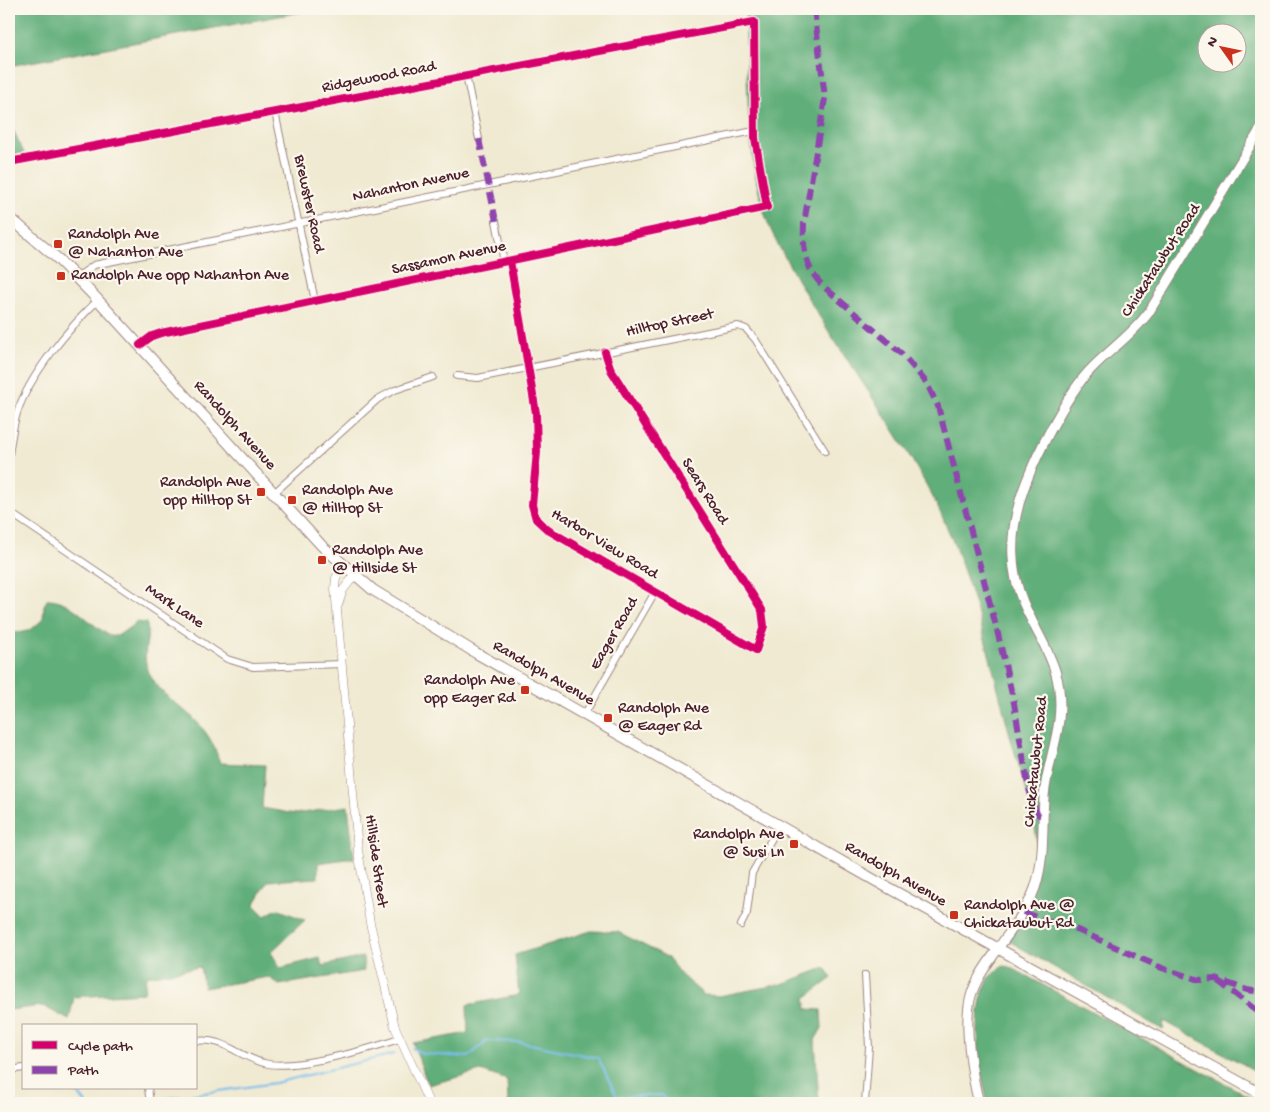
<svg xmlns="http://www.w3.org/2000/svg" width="1270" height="1112" font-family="'Gochi Hand',sans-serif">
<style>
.forest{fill:#60ae79;stroke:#556652;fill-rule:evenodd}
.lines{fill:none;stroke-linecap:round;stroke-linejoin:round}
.stream{stroke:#76bced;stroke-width:2}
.minor-casing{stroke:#9d847e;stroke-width:8}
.tertiary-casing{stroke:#9d847e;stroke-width:9}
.secondary-casing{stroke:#9d847e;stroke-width:11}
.primary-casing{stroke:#9d847e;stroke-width:12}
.minor{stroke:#fff;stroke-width:6}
.tertiary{stroke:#fff;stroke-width:8}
.secondary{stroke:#fff;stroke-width:9}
.primary{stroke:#fff;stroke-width:10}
.quiet{stroke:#8e44ad;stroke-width:6;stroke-dasharray:12 6;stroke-linecap:butt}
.cycleway-casing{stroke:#fbf7ec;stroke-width:11}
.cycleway{stroke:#d6006c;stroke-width:8}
.poi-dot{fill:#c8321e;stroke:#fbf7ec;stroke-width:2}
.labels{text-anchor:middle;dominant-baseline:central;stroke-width:4.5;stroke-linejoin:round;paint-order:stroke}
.street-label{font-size:16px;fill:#4a1f2b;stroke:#fbf7ec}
.poi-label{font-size:16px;fill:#4a1f2b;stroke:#fbf7ec;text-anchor:start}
</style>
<rect width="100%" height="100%" fill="#fbf7ec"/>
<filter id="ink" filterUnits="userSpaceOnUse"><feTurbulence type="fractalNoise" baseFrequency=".02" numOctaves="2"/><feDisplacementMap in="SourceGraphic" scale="10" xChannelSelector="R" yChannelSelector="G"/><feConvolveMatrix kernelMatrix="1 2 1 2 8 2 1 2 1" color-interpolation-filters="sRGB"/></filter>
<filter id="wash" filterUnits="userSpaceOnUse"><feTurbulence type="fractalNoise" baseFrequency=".0096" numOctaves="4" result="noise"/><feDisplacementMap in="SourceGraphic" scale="20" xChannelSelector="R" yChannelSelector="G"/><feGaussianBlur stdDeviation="1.12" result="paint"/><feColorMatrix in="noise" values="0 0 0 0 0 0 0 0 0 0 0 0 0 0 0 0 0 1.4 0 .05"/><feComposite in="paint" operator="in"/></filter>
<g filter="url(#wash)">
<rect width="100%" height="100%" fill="#f0ead2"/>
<!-- forest -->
<path class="forest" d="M9 9H317L9 66Z
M745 9H1261V1074L1164 1021 1163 1030 1002 937C1018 911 1037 887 1037 855 1038 818 1022 778 1012 743 989 656 970 565 927 486 888 415 838 351 798 281 788 262 776 243 768 223 745 162 748 74 745 9ZM1208 32H1238V62H1208Z
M9 121 24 153 9 155Z
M48 599C72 599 91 627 111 636L119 635 137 622 146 623C152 636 139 655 150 675 162 698 188 709 203 729 212 740 216 751 220 763L265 765 262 808 295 814 348 806 354 858 318 863V878L268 881 254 905 265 916 277 909 305 920 271 952 280 968 320 958 322 966 363 957 364 971 279 985 269 977 204 988 200 967 146 976 144 993 74 997 69 1020 43 1006 9 1010V631C23 636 33 629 43 619L44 605Z
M591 931 618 932 667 957 681 975 704 995 719 996 782 984 825 968 832 978 805 998 807 1009 821 1010 822 1028 815 1040 819 1103H508L507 1080 481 1071 428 1085 413 1043 468 1033 467 1005 519 995 515 955Z
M1004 966 1010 967 1261 1103H988C979 1072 965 982 1004 966Z"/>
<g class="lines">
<!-- stream -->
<path class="stream" d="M412 1048 423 1054 468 1057 487 1041 520 1042 598 1058 617 1097 661 1095 670 1103
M73 1088 86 1103
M155 1100 275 1083 394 1054
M142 1103H144"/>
</g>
</g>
<g filter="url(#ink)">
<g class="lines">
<!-- minor casing -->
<g class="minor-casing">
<path id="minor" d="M466 75 479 139
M275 112 315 301
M9 162 754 22 755 138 767 207 161 333 152 336 140 345
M496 221 504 262
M510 261 536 413 537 452 532 505 536 519 548 530 756 650 764 626 762 610 611 370 605 352
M76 278 94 265 754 131
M457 376 478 378 738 326 746 329 755 339 825 451
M9 455C11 441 13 426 17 413 30 374 69 328 98 300
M274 493 378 399 395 390 433 377
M9 512 227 659 253 667 342 664
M584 715 655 592
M741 925 747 913 752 873 779 826
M865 975 869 1047 865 1103
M196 1041C224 1037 239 1057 264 1063 291 1071 370 1049 399 1039
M9 1070 24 1068
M148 1088 150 1103"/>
</g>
<!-- tertiary casing -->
<g class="tertiary-casing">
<path id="tertiary" d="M343 567 336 578 335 588 358 850 370 923 395 1027 429 1103
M338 605 343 590 354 576"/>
</g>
<!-- secondary casing -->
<g class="secondary-casing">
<path id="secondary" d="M979 1103C972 1077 963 1022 971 996 976 978 989 962 999 947 1013 928 1027 910 1035 888 1045 858 1042 828 1044 797 1046 771 1056 746 1059 720 1065 668 1042 646 1023 602 1010 571 1010 536 1019 504 1028 469 1067 392 1093 367 1112 348 1133 334 1149 312L1261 128"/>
</g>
<!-- primary casing -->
<g class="primary-casing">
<path id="primary" d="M9 217 58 259 98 300 322 546 373 590 476 653 876 881 1261 1094"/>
</g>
<!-- minor -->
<use href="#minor" class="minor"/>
<!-- tertiary -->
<use href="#tertiary" class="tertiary"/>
<!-- secondary -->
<use href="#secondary" class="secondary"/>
<!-- primary -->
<use href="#primary" class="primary"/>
<!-- quiet -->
<path class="quiet" d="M814 9 825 98 804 223C803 248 804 267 823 286L902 354 926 382 938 406 997 630 1014 703 1028 785 1036 812 1039 815 1044 816
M479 139 496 221
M1024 912 1038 918 1064 924 1162 968 1199 980 1216 979 1247 990 1261 992
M1218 981 1261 1014"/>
<!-- cycleway casing -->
<g class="cycleway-casing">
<path id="cycleway" d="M9 162 754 22 755 138 767 207 161 333 152 336 140 345
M510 261 536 413 537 452 532 505 536 519 548 530 756 650 764 626 762 610 611 370 605 352"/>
</g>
<!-- cycleway -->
<use href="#cycleway" class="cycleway"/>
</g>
</g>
<!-- markers -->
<g class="poi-dot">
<rect x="53" y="239" width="10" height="10" rx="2.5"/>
<rect x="56" y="271" width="10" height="10" rx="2.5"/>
<rect x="256" y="487" width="10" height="10" rx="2.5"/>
<rect x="287" y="495" width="10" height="10" rx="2.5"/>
<rect x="317" y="555" width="10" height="10" rx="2.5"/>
<rect x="520" y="685" width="10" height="10" rx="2.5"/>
<rect x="603" y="713" width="10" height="10" rx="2.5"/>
<rect x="789" y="839" width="10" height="10" rx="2.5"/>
<rect x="949" y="910" width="10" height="10" rx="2.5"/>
</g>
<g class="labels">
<!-- street labels -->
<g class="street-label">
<text transform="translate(379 78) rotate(-11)">Ridgewood Road</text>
<text transform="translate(411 186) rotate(-12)">Nahanton Avenue</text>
<text transform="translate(308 204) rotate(78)">Brewster Road</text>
<text transform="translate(449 259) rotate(-12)">Sassamon Avenue</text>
<text transform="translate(1162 261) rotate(-57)">Chickatawbut Road</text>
<text transform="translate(670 324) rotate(-12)">Hilltop Street</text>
<text transform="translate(234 426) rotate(48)">Randolph Avenue</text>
<text transform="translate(704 492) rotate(58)">Sears Road</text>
<text transform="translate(604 545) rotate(31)">Harbor View Road</text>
<text transform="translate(174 607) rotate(34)">Mark Lane</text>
<text transform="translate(615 634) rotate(-60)">Eager Road</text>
<text transform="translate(543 674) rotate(30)">Randolph Avenue</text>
<text transform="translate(1037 762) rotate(-84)">Chickatawbut Road</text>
<text transform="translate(375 861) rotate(82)">Hillside Street</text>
<text transform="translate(895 875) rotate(30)">Randolph Avenue</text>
</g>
<!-- poi labels -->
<g class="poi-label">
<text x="68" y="235">Randolph Ave<tspan x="68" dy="18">@ Nahanton Ave</tspan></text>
<text x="71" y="276">Randolph Ave opp Nahanton Ave</text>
<text x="251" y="483" text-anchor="end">Randolph Ave<tspan x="251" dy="18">opp Hilltop St</tspan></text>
<text x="302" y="491">Randolph Ave<tspan x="302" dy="18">@ Hilltop St</tspan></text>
<text x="332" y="551">Randolph Ave<tspan x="332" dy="18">@ Hillside St</tspan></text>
<text x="515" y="681" text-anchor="end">Randolph Ave<tspan x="515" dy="18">opp Eager Rd</tspan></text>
<text x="618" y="709">Randolph Ave<tspan x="618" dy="18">@ Eager Rd</tspan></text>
<text x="784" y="835" text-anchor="end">Randolph Ave<tspan x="784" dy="18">@ Susi Ln</tspan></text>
<text x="964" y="906">Randolph Ave @<tspan x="964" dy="18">Chickataubut Rd</tspan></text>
</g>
</g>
<!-- margin -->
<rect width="1270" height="1112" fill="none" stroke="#fbf7ec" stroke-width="30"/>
<!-- legend -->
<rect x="22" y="1024" width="175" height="65" fill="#fbf7ec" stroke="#b4a19f"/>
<rect x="32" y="1041" width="25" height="8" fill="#d6006c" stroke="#b4a19f"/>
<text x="68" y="1050" font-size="15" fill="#4a1f2b">Cycle path</text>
<rect x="32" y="1066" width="25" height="8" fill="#8e44ad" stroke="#b4a19f"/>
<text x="68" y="1074" font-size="15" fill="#4a1f2b">Path</text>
<!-- north arrow -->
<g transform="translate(1222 48) rotate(303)"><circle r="24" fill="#fbf7ec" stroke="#b4a19f"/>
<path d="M0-4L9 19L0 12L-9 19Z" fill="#c8321e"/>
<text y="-8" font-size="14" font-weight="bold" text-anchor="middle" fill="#4a1f2b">N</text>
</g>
</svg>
